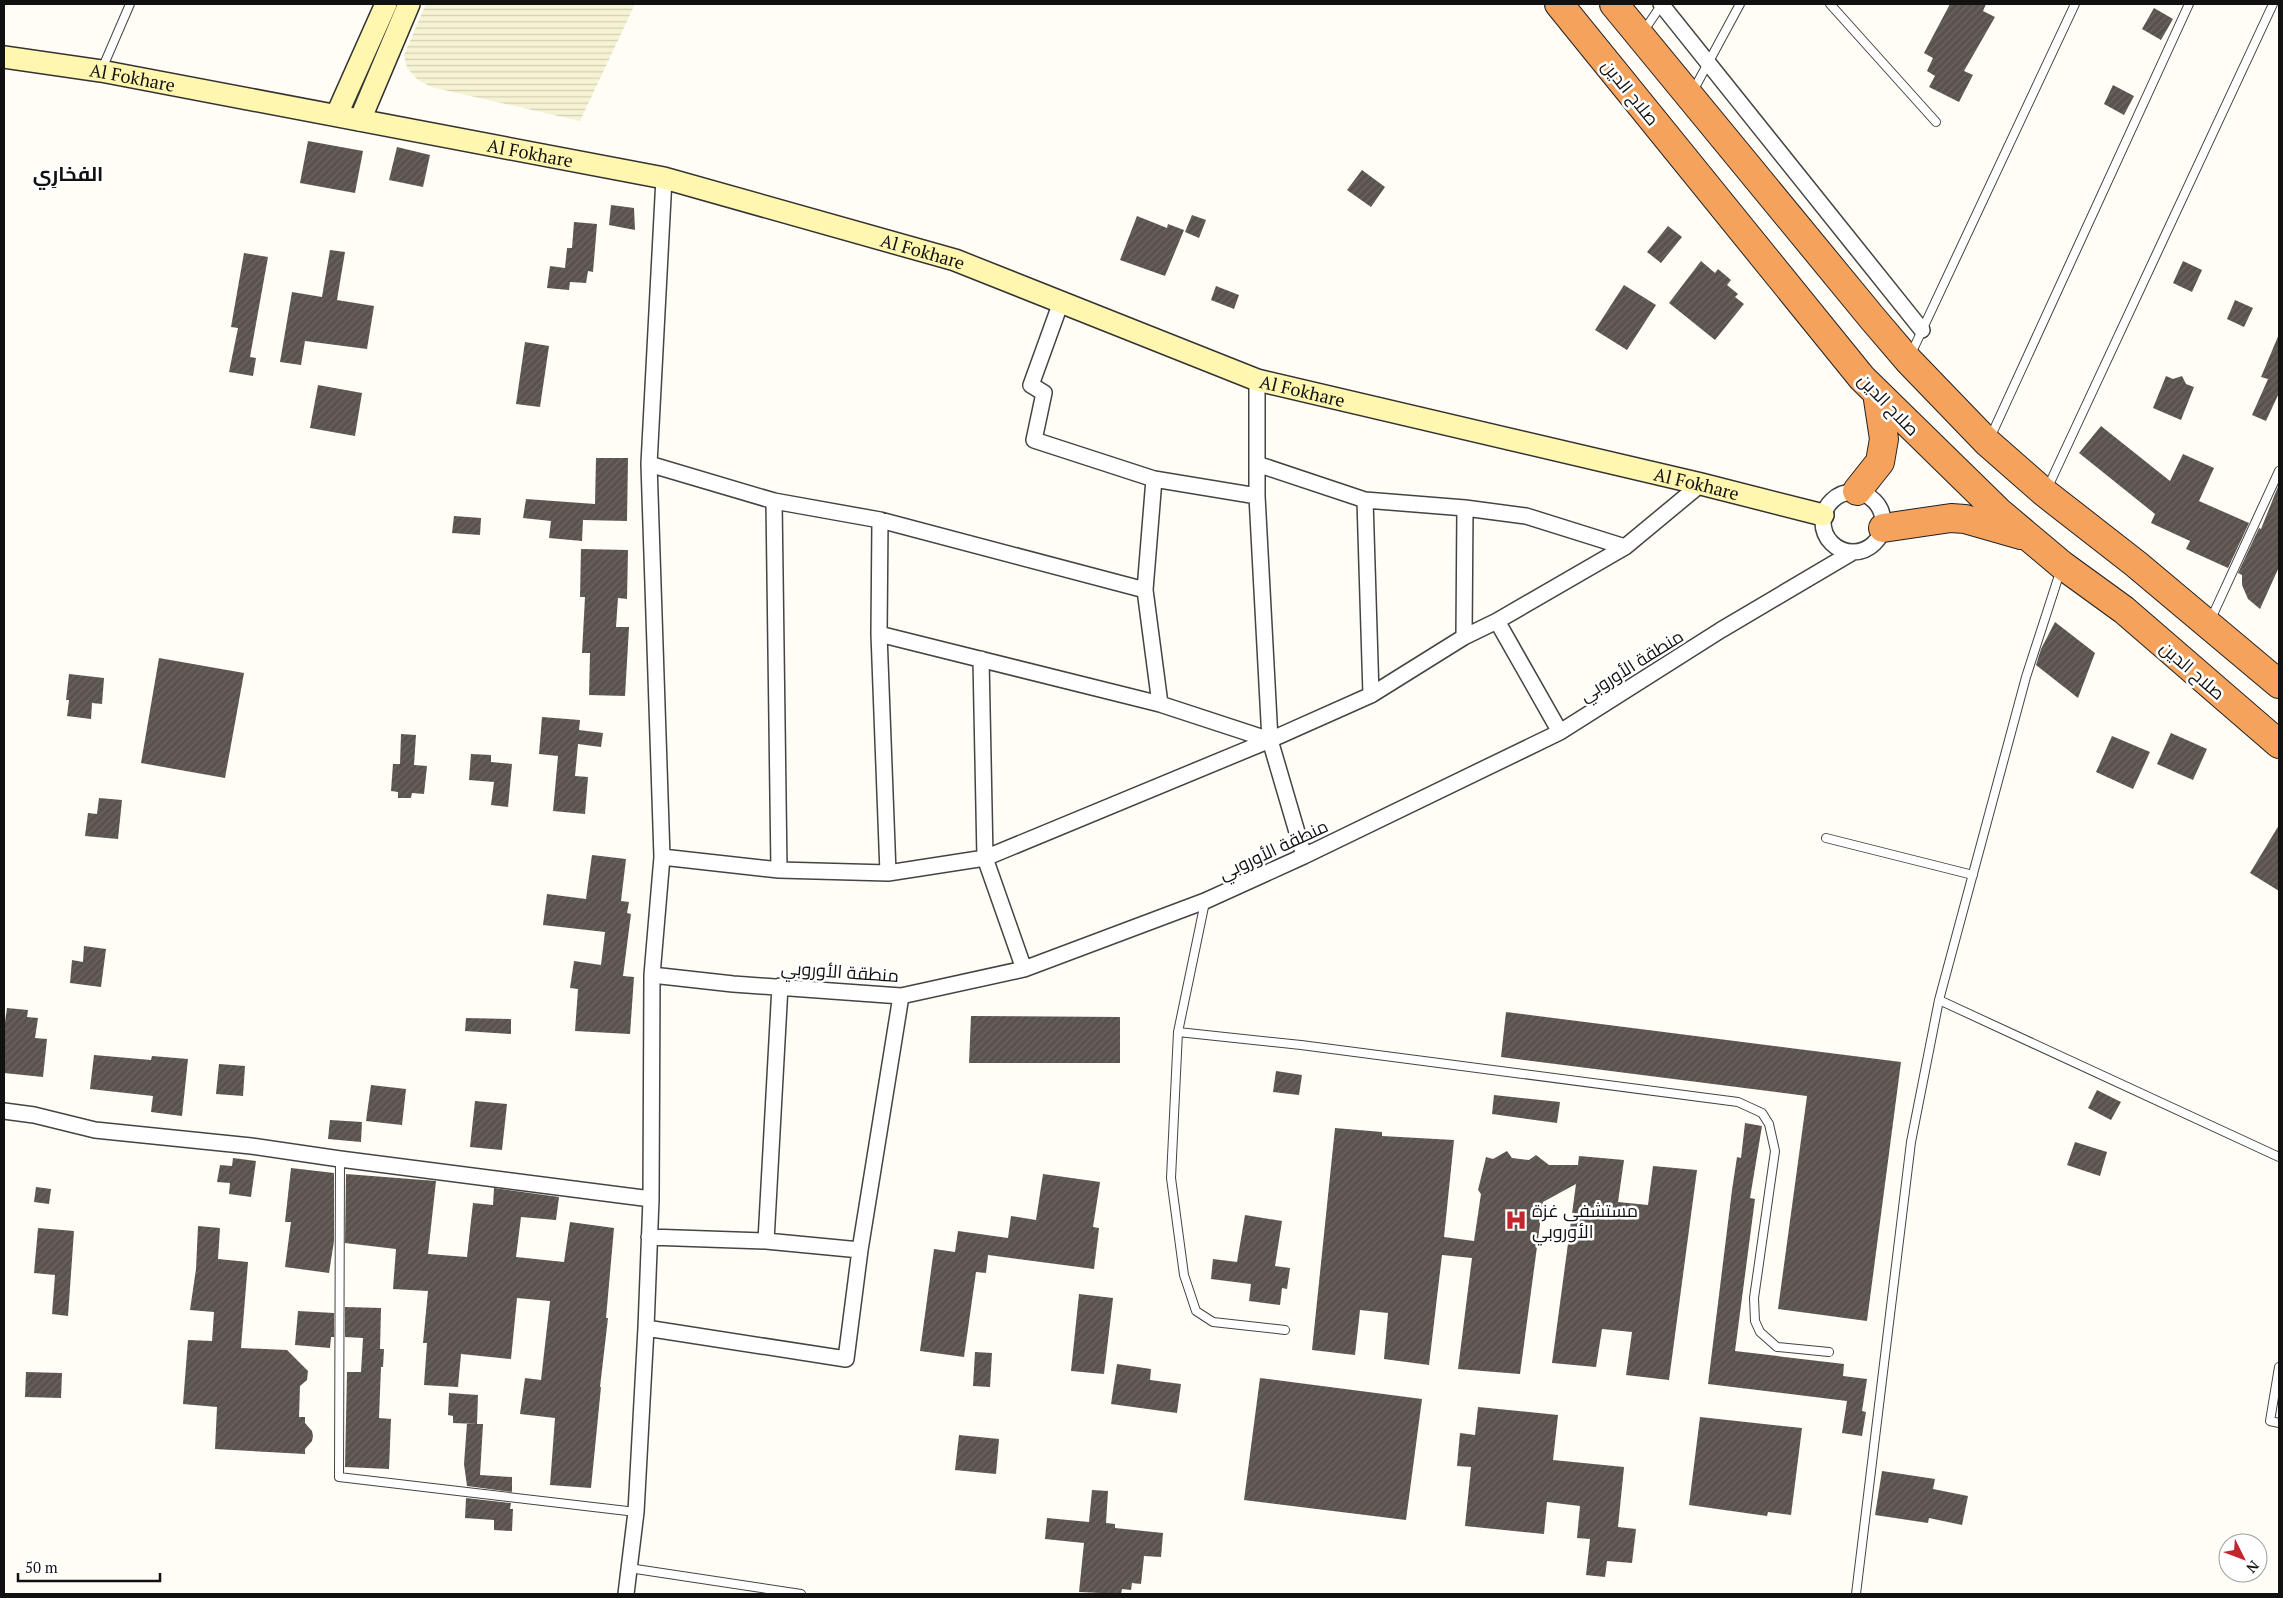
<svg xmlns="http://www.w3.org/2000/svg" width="2283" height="1598" font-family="'PT Serif',Cairo,serif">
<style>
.farmland{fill:url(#farmland-rules)}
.building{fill:url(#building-hatch)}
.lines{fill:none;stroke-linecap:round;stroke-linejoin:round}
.lane-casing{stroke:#444;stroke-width:10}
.street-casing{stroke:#444;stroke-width:18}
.secondary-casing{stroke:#333;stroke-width:24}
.highway-casing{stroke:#222;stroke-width:30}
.lane{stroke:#fff;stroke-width:8}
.street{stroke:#fff;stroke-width:15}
.secondary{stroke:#fff6b0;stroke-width:21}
.highway{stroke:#f5a25d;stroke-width:28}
.labels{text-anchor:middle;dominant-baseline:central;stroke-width:5;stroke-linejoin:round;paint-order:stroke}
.street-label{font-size:18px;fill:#111;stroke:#fff}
.poi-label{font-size:18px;fill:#111;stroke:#fff;text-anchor:start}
.quarter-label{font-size:20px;font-weight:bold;fill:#111;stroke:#fff}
</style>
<defs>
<pattern id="farmland-rules" width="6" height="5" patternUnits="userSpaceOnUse" patternTransform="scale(1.25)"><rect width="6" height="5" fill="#f6f3d4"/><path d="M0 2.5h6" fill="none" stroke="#d2cfb5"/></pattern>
<pattern id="building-hatch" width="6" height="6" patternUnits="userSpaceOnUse" patternTransform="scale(1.25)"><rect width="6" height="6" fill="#5a524d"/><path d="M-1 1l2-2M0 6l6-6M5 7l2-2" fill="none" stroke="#6d6662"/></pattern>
</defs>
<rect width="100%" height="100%" fill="#fffdf5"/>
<!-- farmland -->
<path class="farmland" d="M426 4H635L580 121 431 87 417 79 407 68 404 55Z"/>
<!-- building -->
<path class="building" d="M1950 4H1986L1983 11 1995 17 1964 71 1973 75 1959 102 1929 87 1935 76 1927 71 1933 58 1924 53Z
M2154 8 2173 19 2161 40 2142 29Z
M2113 85 2134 96 2124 115 2104 104Z
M308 141 363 151 355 193 300 183Z
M397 147 430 155 423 187 389 180Z
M1362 170 1385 187 1371 207 1347 190Z
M611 205 634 208 635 230 609 225Z
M1192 215 1206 220 1199 238 1185 232Z
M1137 216 1167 228 1168 224 1184 230 1165 276 1120 260Z
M574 222 597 224 593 272 588 271 586 283 570 282 569 290 547 288 550 266 565 268 567 248H572Z
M1668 226 1682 237 1661 263 1647 252Z
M330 250 345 252 337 300 374 306 367 349 305 341 301 365 280 362 292 292 322 297Z
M244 253 268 257 250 357 256 358 253 376 229 372 238 328 231 327Z
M1701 261 1715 273 1718 269 1731 280 1727 285 1738 294 1735 297 1744 304 1715 340 1669 303Z
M2183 261 2202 270 2192 292 2173 283Z
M1624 285 1656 305 1627 350 1595 330Z
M1216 286 1239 295 1234 309 1211 300Z
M2235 300 2253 308 2244 327 2227 319Z
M2279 334V393L2266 421 2252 415 2268 379 2261 377Z
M525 342 549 346 540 407 516 404Z
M2166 376 2173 379 2182 376 2186 384 2194 387 2181 420 2153 408Z
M318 385 362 393 355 436 310 428Z
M2101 426 2170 481 2183 454 2214 468 2199 501 2249 523 2228 568 2186 549 2190 541 2151 523 2155 514 2079 453Z
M596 458H628L627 521 583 520 582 541 549 538 551 521 523 518 526 499 595 504Z
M2279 484V567L2260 609 2248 599 2242 585V575L2238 573 2259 528 2261 529Z
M454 516 481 518 480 535 452 533Z
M581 549 628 550 627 599 618 598 616 627H629L625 696 589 695 590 653H582L585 597H580Z
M2055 622 2095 653 2078 698 2036 665 2041 649Z
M159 658 244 673 225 778 141 763Z
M69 674 104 678 102 704 92 703 91 719 67 716 69 700H66Z
M542 717 580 720 579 730 603 733 601 747 578 744 575 776 588 777 585 814 553 811 558 756 539 754Z
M2171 733 2207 749 2193 780 2157 764Z
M401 734 416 735 414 765 427 766 424 794 412 793 411 798H398V792L391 791 393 764H400Z
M2112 736 2150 752 2133 789 2096 772Z
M471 754 491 755V762L512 764 508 807 491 805 494 782 469 780Z
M99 798 122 800 118 839 85 836 88 813 97 814Z
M2279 825V891L2250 873Z
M592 855 626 859 621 901 629 902 627 913 631 914 623 976 634 977 630 1034 575 1031 578 989 570 988 574 961 601 965 605 932 543 925 547 894 586 899Z
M84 946 106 949 101 987 70 983 72 960 83 962Z
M7 1008 28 1010 27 1017 38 1018 35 1038 47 1039 43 1077 4 1073V1029Z
M1506 1012 1901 1062 1867 1321 1778 1309 1807 1096 1501 1057Z
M971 1016 1120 1017V1063H969Z
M466 1018 511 1019V1034L465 1031Z
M94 1055 151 1060 152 1056 188 1059 182 1116 151 1112 153 1096 90 1089Z
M219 1064 245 1066 243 1096 216 1094Z
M1276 1071 1302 1075 1299 1095 1273 1092Z
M371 1085 406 1089 402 1125 366 1121Z
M2097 1090 2121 1102 2111 1120 2088 1108Z
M1494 1095 1560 1102 1557 1123 1492 1114Z
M475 1101 507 1104 502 1150 470 1147Z
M330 1120 362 1122 361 1142 328 1139Z
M1745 1123 1762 1126 1750 1198 1755 1199 1735 1351 1844 1364 1843 1376 1867 1379 1862 1411 1866 1412 1862 1436 1842 1433 1847 1401 1708 1384 1732 1190 1737 1157 1741 1158Z
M1335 1128 1382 1132V1136L1454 1140 1444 1237 1474 1241 1481 1194 1478 1190 1486 1157 1493 1159 1507 1151 1512 1158 1529 1160 1536 1155 1549 1165H1578L1579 1156 1624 1160 1618 1202 1648 1205 1653 1166 1697 1170 1669 1380 1626 1375 1632 1332 1602 1329 1596 1367 1552 1363 1576 1184 1543 1202 1520 1374 1458 1369 1472 1258 1442 1255 1429 1365 1384 1359 1388 1313 1360 1310 1355 1355 1312 1350Z
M2075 1142 2107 1152 2100 1176 2067 1165Z
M233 1158 256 1161 251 1197 229 1194 230 1183 217 1182 220 1165 232 1166Z
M291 1168 334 1173V1241L329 1273 285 1267 291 1222H285Z
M346 1174 436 1181 428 1254 467 1257 473 1203 493 1205 494 1188 559 1197 556 1220 521 1217 516 1257 564 1262 570 1222 614 1228 606 1318H608L600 1387H601L591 1488 550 1485 555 1418 520 1414 525 1378 541 1380 550 1301 517 1298 511 1359 461 1354 458 1387 424 1385 427 1343H423L428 1291 393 1289 396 1249 345 1243Z
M1043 1174 1100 1182 1093 1227 1099 1228 1094 1269 988 1255 986 1273 976 1272 964 1357 920 1351 934 1249 955 1252 958 1231 1008 1238 1011 1216 1036 1220Z
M36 1187 51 1189 49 1204 34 1202Z
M1245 1215 1282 1221 1275 1266 1290 1268 1287 1289 1282 1288 1280 1305 1249 1301 1251 1284 1211 1279 1213 1259 1237 1262Z
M198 1226 220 1228 218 1259 248 1262 241 1348 287 1350 308 1371 307 1380 300 1386 299 1417H305V1423L312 1431 313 1436 312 1441 305 1449V1454L215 1449 217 1407 183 1404 188 1340 212 1341 214 1312 190 1310 196 1269Z
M38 1228 74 1231 68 1316 52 1314 55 1275 34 1273Z
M1079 1294 1113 1298 1104 1374 1071 1371Z
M345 1307 381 1308 380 1349H384L383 1367H381L379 1418 391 1419 389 1469 345 1467 347 1372H361L363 1338 345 1337Z
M298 1311 334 1313V1337H331L330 1348 295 1345Z
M975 1352 992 1353 990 1387 973 1386Z
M1117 1364 1151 1369 1150 1380 1181 1384 1177 1413 1111 1404Z
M26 1372 62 1373 61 1398 25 1397Z
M1260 1378 1422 1399 1406 1520 1244 1500Z
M449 1393 478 1395 477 1424 453 1423V1416L448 1415Z
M1478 1407 1558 1415 1553 1460 1624 1467 1618 1527 1636 1529 1632 1563 1607 1561 1605 1577 1586 1575 1590 1539 1577 1538 1580 1506 1547 1502 1544 1534 1465 1526 1471 1467 1457 1466 1460 1433 1475 1435Z
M1700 1417 1802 1428 1791 1515 1768 1512 1767 1516 1689 1505Z
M467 1423 483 1424 480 1475 512 1477V1492L467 1486 464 1464Z
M959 1435 999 1439 996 1474 955 1470Z
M1882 1471 1935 1479 1933 1489 1968 1496 1962 1525 1929 1518 1928 1523 1875 1515Z
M1092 1490 1108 1491 1106 1523 1115 1524V1528L1163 1533 1161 1557 1144 1556 1141 1584 1132 1583 1131 1590 1122 1589 1121 1594 1079 1592 1084 1543 1045 1539 1047 1518 1089 1522Z
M466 1498 511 1503 510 1509H513L512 1531 494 1530V1520L465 1518Z"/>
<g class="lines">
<!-- lane casing -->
<g class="lane-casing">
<path id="lane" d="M1830 4 1936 122
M1643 32 1662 4
M102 69 130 4
M1693 91 1740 4
M1910 356 2075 4
M1990 438 2189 4
M2047 489 2273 4
M2210 621 2279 471
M1826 838 1973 875
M1205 902 1178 1032 1301 1045 1738 1102 1762 1113 1769 1124 1775 1151 1754 1298 1755 1321 1760 1332 1777 1347 1829 1352
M1939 1000 2279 1157
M1178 1032 1171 1178 1184 1275 1196 1311 1213 1322 1285 1330
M340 1159 339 1477 636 1512
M2279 1367 2270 1421 2279 1423
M629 1568 801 1594
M1856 1594 1911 1142 1939 1000 2026 677 2061 569"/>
</g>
<!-- street casing -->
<g class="street-casing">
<path id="street" d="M1661 4 1922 330
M1061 302 1031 385 1044 393 1034 440 1154 479 1257 496
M1257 380V496L1270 740
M649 464 774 501 880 520 1145 590 1154 479
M1257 464 1365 500 1465 508 1526 516 1625 547
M1823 522a30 30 0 1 1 60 0a30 30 0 1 1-60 0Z
M1365 500 1371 695
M774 501 779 870
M880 520 879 634 888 873
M1145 590 1160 704
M1497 621 1560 732
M879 634 1160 704 1270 740 1304 856
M1464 637 1465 508
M981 659 985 858 1024 969
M662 857 779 870 888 873 985 858 1270 740 1371 695 1464 637 1497 621 1625 547 1701 484
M652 975 733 984 901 996 1024 969 1205 901 1304 856 1560 732 1721 630 1853 552
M4 1111 34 1115 95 1130 251 1146 340 1159 651 1199
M649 1237 766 1241 860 1250
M766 1241 780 986
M646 1328 846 1359 860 1250 901 996
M626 1594 636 1512 646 1328 651 1199 652 975 662 857 649 464 664 178"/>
</g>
<!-- secondary casing -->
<g class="secondary-casing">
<g id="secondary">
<path id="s1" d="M4 57 101 71 664 178 955 260 1257 380 1701 484 1823 515"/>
<path d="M337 114 386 4"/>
<path d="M360 120 409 4"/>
</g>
</g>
<!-- highway casing -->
<g class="highway-casing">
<path id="highway" d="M1559 4 1862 378 1999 512 2062 565 2124 610 2279 744
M1614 4 1873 319 1908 360 1988 443 2045 493 2136 564 2279 684
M1857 491 1880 462 1884 439 1877 393
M1883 528 1951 518 1965 519 2021 535"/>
</g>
<!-- lane -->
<use href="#lane" class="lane"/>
<!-- street -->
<use href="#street" class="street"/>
<!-- secondary -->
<use href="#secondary" class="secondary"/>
<!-- highway -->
<use href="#highway" class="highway"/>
</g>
<!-- icons -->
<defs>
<g id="hospital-bare" transform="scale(1.725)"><path d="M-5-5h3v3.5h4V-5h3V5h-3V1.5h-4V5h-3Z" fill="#c4262e" stroke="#fff" stroke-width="2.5" paint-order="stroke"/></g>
</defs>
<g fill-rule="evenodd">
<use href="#hospital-bare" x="1516" y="1220"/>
</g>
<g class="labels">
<!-- street labels -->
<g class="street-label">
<text stroke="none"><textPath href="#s1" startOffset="130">Al Fokhare</textPath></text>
<text transform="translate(1631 92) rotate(51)">صلاح الدين</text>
<text stroke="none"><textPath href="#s1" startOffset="535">Al Fokhare</textPath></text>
<text stroke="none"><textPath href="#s1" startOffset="940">Al Fokhare</textPath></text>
<text stroke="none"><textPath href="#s1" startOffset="1345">Al Fokhare</textPath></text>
<text transform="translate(1889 404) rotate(46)">صلاح الدين</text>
<text stroke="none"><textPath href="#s1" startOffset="1750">Al Fokhare</textPath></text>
<text transform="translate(1631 665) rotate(-32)">منطقة الأوروبي</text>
<text transform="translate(2193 670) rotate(41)">صلاح الدين</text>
<text transform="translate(1273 849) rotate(-25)">منطقة الأوروبي</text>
<text transform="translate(840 971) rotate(4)">منطقة الأوروبي</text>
</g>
<!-- poi labels -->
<g class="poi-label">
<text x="1532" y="1210">مستشفى غزة<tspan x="1532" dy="21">الأوروبي</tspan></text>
</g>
<!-- quarter labels -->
<g class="quarter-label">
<text x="68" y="173">الفخارِي</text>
</g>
</g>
<!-- border -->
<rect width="2283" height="1598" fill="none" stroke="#111111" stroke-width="10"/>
<!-- north arrow -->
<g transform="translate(2243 1558) rotate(132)"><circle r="24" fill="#ffffff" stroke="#a0a0a0"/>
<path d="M0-4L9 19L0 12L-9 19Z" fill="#c4262e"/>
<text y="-8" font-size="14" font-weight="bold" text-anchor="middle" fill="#111111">N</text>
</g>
<!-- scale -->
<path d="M18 1573v8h142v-8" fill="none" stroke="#111111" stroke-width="2.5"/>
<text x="25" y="1573" font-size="15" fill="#111111" stroke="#ffffff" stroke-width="4" paint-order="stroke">50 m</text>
</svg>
